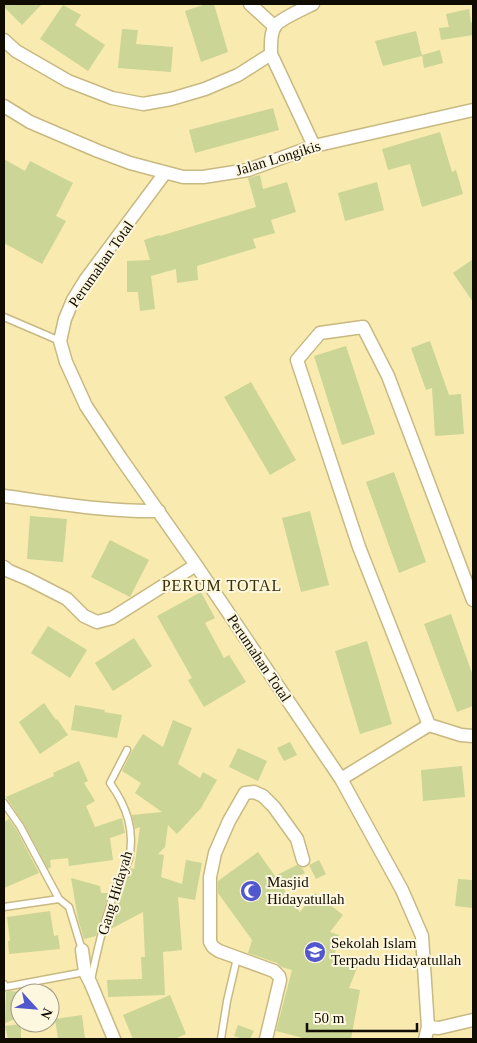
<svg xmlns="http://www.w3.org/2000/svg" width="477" height="1043" font-family="'Times New Roman',serif">
<style>
.building{fill:#cad596}
.lines{fill:none;stroke-linecap:round;stroke-linejoin:round}
.lane-casing{stroke:#c7b981;stroke-width:9}
.street-casing{stroke:#c7b981;stroke-width:15}
.lane{stroke:#fff;stroke-width:6}
.street{stroke:#fff;stroke-width:12}
.labels{text-anchor:middle;dominant-baseline:central;stroke-width:4;stroke-linejoin:round;paint-order:stroke}
.street-label{font-size:15px;fill:#110c00;stroke:#fdf7e0}
.poi-label{font-size:15px;fill:#110c00;stroke:#fdf7e0;text-anchor:start}
.neighbourhood-label{font-size:16px;letter-spacing:1px;fill:#382e02;stroke:#fdf7e0}
</style>
<rect width="100%" height="100%" fill="#f9eab0"/>
<!-- building -->
<path class="building" d="M4 4H42L22 25 4 7Z
M206 4H214L228 52 201 62 185 11Z
M63 5 81 15 75 25 105 45 88 71 40 39Z
M469 9 471 23 473 22V35L441 40 439 28 449 27 446 14Z
M122 29 138 30 136 44 173 47 171 72 118 68Z
M416 31 422 56 383 66 375 41Z
M440 50 443 63 424 68 422 55Z
M273 108 279 130 195 153 189 130Z
M440 132 452 172 456 170 463 194 422 207 410 164 388 170 382 149Z
M4 159 25 171 30 161 73 183 56 216 66 221 42 264 4 243Z
M260 175 263 189 287 182 296 212 271 220 275 233 253 239 256 248 197 266 198 280 177 283 176 269 151 276 155 309 140 311 138 292H127V261L150 260 144 240 159 235 160 236 256 207 248 178Z
M377 182 384 210 345 221 338 193Z
M473 259V302L453 273Z
M430 341 449 395 461 394 464 434 435 436 432 388 426 390 411 348Z
M346 346 375 434 342 445 314 356Z
M251 382 296 460 270 475 224 397Z
M394 472 426 562 399 573 366 482Z
M310 511 329 585 301 592 282 518Z
M30 516 67 519 63 562 27 559Z
M110 540 149 560 130 597 91 577Z
M201 592 215 618 205 623 224 658 229 655 246 682 204 707 188 680 192 678 157 616Z
M451 614 473 676V706L457 712 424 624Z
M48 626 87 650 70 678 31 653Z
M134 638 152 666 113 691 95 663Z
M367 641 392 724 360 734 335 651Z
M44 703 56 720 57 719 68 735 40 754 19 722Z
M75 705 105 710 104 712 122 715 117 738 71 730Z
M173 720 192 728 178 764 200 778 203 772 217 780 201 808 177 834 168 825 165 847 158 854 164 855 161 877 182 884 186 860 202 863 195 900 178 897 182 950 163 952 165 995 108 997 107 980 142 979 141 957H145L143 912 107 931 120 892H123L130 868 134 869 140 827 135 829 132 815 162 812 135 793 141 783 122 771 132 751 143 734 163 747Z
M290 742 297 755 284 761 277 748Z
M238 748 267 761 258 781 229 767Z
M79 761 88 781 84 783 95 801 86 806 95 827 122 818 125 833 110 838 113 860 69 866 68 858 50 860 51 867 48 869 24 824 6 797 54 776 53 773Z
M462 766 465 797 423 801 421 770Z
M9 819 16 829 39 873 4 888V822Z
M258 852 275 876 297 865 302 868 305 873 281 885 300 912 315 893 343 915 330 932 339 935 335 953 359 963 349 988 360 990 351 1039H307L276 1031 292 970 281 967 277 963 248 953 252 940 218 893V881Z
M319 860 326 874 316 879 309 865Z
M71 878 100 886 101 893H109L96 936 84 939 78 919Z
M458 879 473 880V908L455 906Z
M50 911 54 936 58 935 60 949 9 954 8 941H10L7 917Z
M9 991 20 992V1017L5 1023 6 992Z
M170 995 186 1034 174 1039H133L123 1015Z
M82 1015 85 1039H58L55 1019Z
M21 1024V1039H8L5 1026Z
M238 1025 254 1031 250 1039H243L234 1036Z"/>
<g class="lines">
<!-- lane casing -->
<g class="lane-casing">
<path id="lane" d="M4 317 60 341
M4 803 20 826 59 899 69 907 82 950
M4 907 59 899
M91 980C96 956 101 932 109 909 112 898 116 887 121 876 123 871 127 865 129 859 135 830 127 807 110 783L127 750
M4 984 5 987 85 972
M221 1039 227 1001 237 958"/>
</g>
<!-- street casing -->
<g class="street-casing">
<path id="street" d="M250 4 275 27
M313 4C305 8 280 19 275 26 270 34 271 46 271 54L314 146
M4 40 16 51 68 81 112 98 143 104 171 99 205 89 238 75 271 54
M4 106 30 122 98 151 130 163 183 177H203L248 170 314 146 473 110
M165 173 86 279 73 300 65 319 60 341 66 362 86 406 120 457 196 565 341 779 402 890 422 936 428 1027 425 1039
M4 496C56 503 106 512 159 511
M4 567 9 571 28 579 67 599 84 616 97 622 112 618 196 565
M429 725 359 547 297 360 320 333 363 327 388 376 473 600
M341 779 429 725 461 735 473 736
M82 950 85 972 91 984 114 1039
M428 1027 439 1028 473 1020
M266 1039 280 980 279 976 274 971 219 951 213 947 210 942V877L215 853 229 821 245 793 254 792 263 796 274 807 297 839 303 860"/>
</g>
<!-- lane -->
<use href="#lane" class="lane"/>
<!-- street -->
<use href="#street" class="street"/>
</g>
<!-- icons -->
<defs>
<g id="mosque-disc" transform="scale(1.125)"><circle r="9.5" fill="#5157cd" stroke="#fdf7e0"/><path d="M3.5-4.9A6 6 0 1 0 3.5 4.9A5 5 0 1 1 3.5-4.9Z" fill="#fff"/></g>
<g id="school-disc" transform="scale(1.125)"><circle r="9.5" fill="#5157cd" stroke="#fdf7e0"/><path d="M0-5L7-2L0 1L-7-2ZM-4 1L0 2.5L4 1V4Q0 6-4 4Z" fill="#fff"/></g>
</defs>
<g fill-rule="evenodd">
<use href="#mosque-disc" x="251" y="891"/>
<use href="#school-disc" x="315" y="952"/>
</g>
<g class="labels">
<!-- street labels -->
<g class="street-label">
<text transform="translate(278 158) rotate(-17)">Jalan Longikis</text>
<text transform="translate(101 264) rotate(-55)">Perumahan Total</text>
<text transform="translate(259 658) rotate(56)">Perumahan Total</text>
<text transform="translate(115 893) rotate(-73)">Gang Hidayah</text>
</g>
<!-- poi labels -->
<g class="poi-label">
<text x="267" y="882">Masjid<tspan x="267" dy="17">Hidayatullah</tspan></text>
<text x="331" y="943">Sekolah Islam<tspan x="331" dy="17">Terpadu Hidayatullah</tspan></text>
</g>
<!-- neighbourhood labels -->
<g class="neighbourhood-label">
<text x="222" y="585">PERUM TOTAL</text>
</g>
</g>
<!-- border -->
<rect width="477" height="1043" fill="none" stroke="#110c00" stroke-width="10"/>
<!-- north arrow -->
<g transform="translate(35 1008) rotate(116)"><circle r="24" fill="#fdf7e0" stroke="#9f9986"/>
<path d="M0-4L9 19L0 12L-9 19Z" fill="#5157cd"/>
<text y="-8" font-size="14" font-weight="bold" text-anchor="middle" fill="#110c00">N</text>
</g>
<!-- scale -->
<path d="M307 1023v8h110v-8" fill="none" stroke="#110c00" stroke-width="2.5"/>
<text x="314" y="1023" font-size="15" fill="#110c00" stroke="#fdf7e0" stroke-width="4" paint-order="stroke">50 m</text>
</svg>
